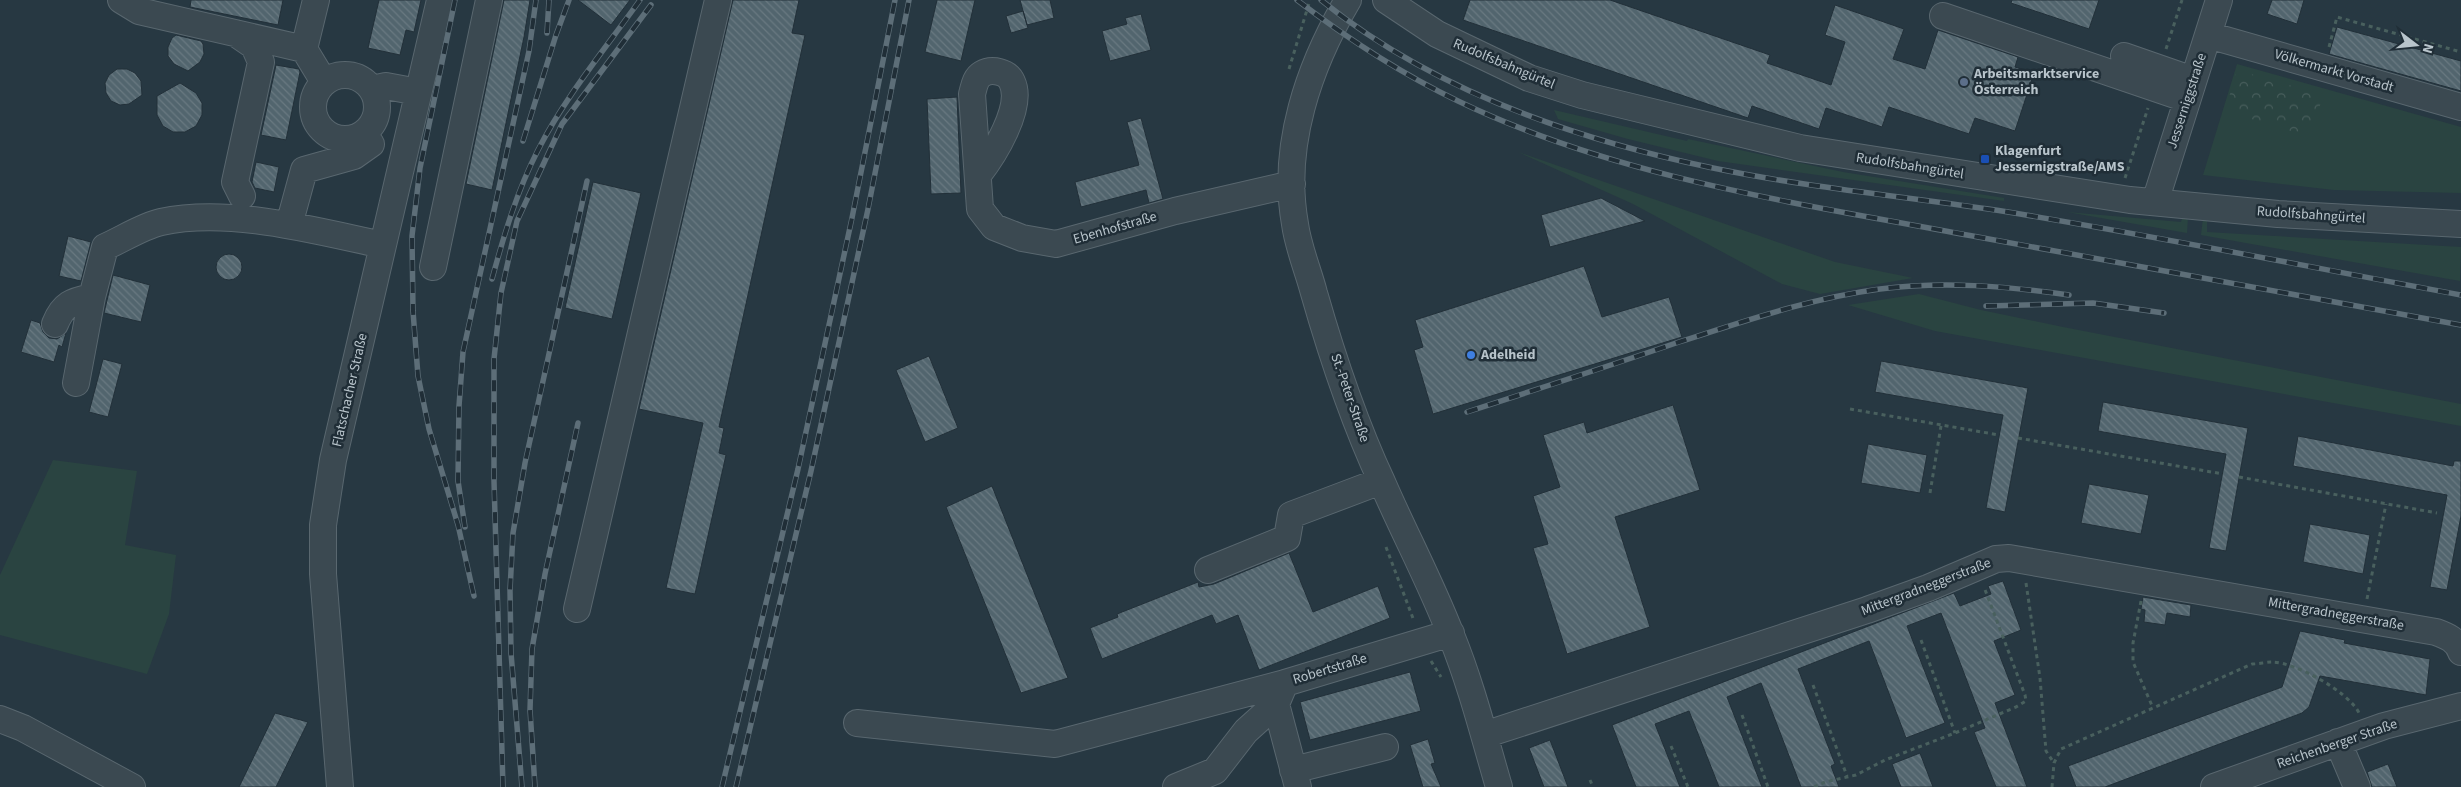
<svg xmlns="http://www.w3.org/2000/svg" width="2461" height="787" font-family="'Source Sans 3',sans-serif">
<style>
.grass{fill:#2a4441}
.forest{fill:url(#forest-crowns)}
.building{fill:url(#building-back-hatch);stroke:#223039}
.lines{fill:none;stroke-linecap:round;stroke-linejoin:round}
.minor-casing{stroke:#59676f;stroke-width:28}
.path{stroke:#49605e;stroke-width:3;stroke-dasharray:4 4;stroke-linecap:butt}
.minor{stroke:#3b4951;stroke-width:26}
.rail-casing{stroke:#5d6e78;stroke-width:5.5}
.rail{stroke:#202e37;stroke-width:4;stroke-dasharray:11;stroke-linecap:butt}
.service-dot{fill:#5c6f8a;stroke:#202e37;stroke-width:2}
.transit-dot{fill:#1a4fb4;stroke:#202e37;stroke-width:2}
.shop-dot{fill:#3f7fe0;stroke:#202e37;stroke-width:2}
.labels{text-anchor:middle;dominant-baseline:central;stroke-width:5;stroke-linejoin:round;paint-order:stroke}
.street-label{font-size:14px;fill:#b8c4cb;stroke:#202e37}
.poi-label{font-size:14px;font-weight:bold;fill:#b8c4cb;stroke:#202e37;text-anchor:start}
</style>
<defs>
<pattern id="forest-crowns" width="20" height="18" patternUnits="userSpaceOnUse" patternTransform="scale(1.25)"><rect width="20" height="18" fill="#2a4441"/><path d="M2 6a3 3 0 1 1 6 0M12 15a3 3 0 1 1 6 0" fill="none" stroke="#475d5b"/></pattern>
<pattern id="building-back-hatch" width="6" height="6" patternUnits="userSpaceOnUse" patternTransform="scale(1.25)"><rect width="6" height="6" fill="#52656e"/><path d="M-1 5l2 2M0 0l6 6M5-1l2 2" fill="none" stroke="#697981"/></pattern>
</defs>
<rect width="100%" height="100%" fill="#273842"/>
<!-- grass -->
<path class="grass" d="M2237 64 2461 127V193L2334 190 2203 175Z
M1554 110 1687 141 1688 139 1843 172 2004 198V201L1718 161 1628 139 1558 119Z
M1518 152 1835 262 1913 278 1820 294 1782 284 1633 204Z
M2067 212 2181 222 2183 215 2188 216 2187 233Z
M2203 218H2207V232L2461 247 2460 281 2201 235Z
M1919 294 1981 310 2063 327 2461 404V426L1935 331 1848 305Z
M53 460 137 471 125 545 176 555 169 614 147 674 0 635V575Z"/>
<!-- forest -->
<path class="forest" d="M2237 70 2323 95 2311 137 2225 111Z"/>
<!-- building -->
<path class="building" d="M191 0H283L278 25 190 7Z
M379 0H421L414 32 406 30 400 55 368 48Z
M504 0H530L524 37 492 190 466 184Z
M578 0H630L611 25Z
M733 0H799L792 33 805 35 719 427 724 428 719 453 726 455 695 594 666 588 703 423 639 409Z
M937 0H975L961 61 925 52Z
M1020 0H1050L1054 18 1027 25Z
M1470 0H1610L1770 55 1767 63 1831 85 1845 42 1825 35 1835 5 1904 29 1893 59 1925 69 1938 30 2018 57 2015 67 2034 73 2015 131 1975 118 1969 134 1889 107 1882 127 1826 108 1819 129 1752 106 1748 118 1463 20Z
M2012 0H2099L2089 29 2011 3Z
M2272 0H2304L2297 24 2267 14Z
M1023 11 1028 28 1011 33 1006 16Z
M1141 14 1151 50 1110 61 1102 31 1127 24 1125 18Z
M2337 27 2461 61V91L2329 54Z
M176 35 201 41 203 44 204 54 200 62 188 71 174 64 168 56V47L172 38Z
M276 65 299 69 300 72 286 140 261 135Z
M117 69H127L135 73 141 81 142 95 129 104 120 105 111 101 106 93 105 83 109 75Z
M180 83 196 93 202 103V115L196 126 185 132H173L163 126 157 115V96Z
M957 97 961 193 931 194 927 99Z
M1141 118 1163 199 1149 203 1146 190 1081 207 1075 182 1139 165 1127 122Z
M256 162 279 167 274 192 255 188 252 182Z
M593 182 641 193 612 319 565 308Z
M1601 198 1645 221 1550 247 1541 215Z
M68 236 91 242 81 281 59 276Z
M216 267a13 13 0 1 1 26 0a13 13 0 1 1-26 0Z
M1584 266 1602 317 1669 297 1682 337 1433 414 1414 350 1423 347 1415 320Z
M113 275 150 285 141 322 104 313Z
M31 320 40 323 43 332 49 338 57 339 66 333 62 347 59 345 54 362 21 352Z
M929 356 958 428 925 442 896 370Z
M103 359 122 364 108 417 89 412Z
M1881 361 2028 388 2005 512 1986 508 2003 415 1875 392Z
M2103 402 2248 428 2226 551 2209 548 2226 454 2098 431Z
M1673 405 1700 490 1615 517 1650 627 1567 654 1533 548 1548 544 1533 496 1560 487 1543 435 1584 422 1587 433Z
M2298 436 2453 466 2454 461H2461V516L2447 590 2430 587 2447 495 2293 466Z
M1868 444 1927 455 1920 493 1861 483Z
M2089 484 2149 495 2141 534 2081 523Z
M992 486 1068 678 1021 693 946 507Z
M2310 524 2370 535 2363 574 2303 562Z
M1289 553 1313 612 1378 586 1390 618 1259 670 1238 615 1216 624 1212 615 1102 659 1090 628 1118 617 1117 614 1198 582 1199 587 1214 584Z
M2003 581 2021 630 1994 641 2015 695 1995 703 2027 787H1996L1974 732 1985 728 1941 613 1907 626 1945 723 1906 738 1869 641 1798 669 1835 764 1831 766 1839 787H1801L1761 683 1727 697 1762 787H1719L1689 711 1655 724 1680 787H1636L1612 725 1954 593 1960 606 1991 594 1988 586Z
M2143 597 2191 605 2190 617 2167 613 2165 625 2144 622 2145 610 2141 609Z
M2300 631 2345 640 2344 643 2430 659 2426 695 2320 676 2309 707 2302 713 2105 787H2076L2068 766 2282 687Z
M1410 672 1421 711 1310 740 1300 702Z
M275 713 308 722 276 787H239Z
M1428 739 1435 763 1431 764 1441 787H1423L1410 745Z
M1550 740 1568 787H1544L1529 748Z
M1920 753 1933 787H1901L1892 764Z
M2388 764 2397 787H2372L2367 772Z"/>
<g class="lines">
<!-- minor casing -->
<g class="minor-casing">
<path id="minor" d="M121 0 139 11 304 49
M316 0 304 49 324 82
M1348 0C1309 66 1281 146 1295 224 1298 247 1308 270 1314 293 1332 356 1354 422 1382 482 1404 533 1431 583 1451 635 1471 684 1484 736 1499 787
M1386 0 1437 34 1529 78 1582 95 1800 148 2130 200 2278 214 2461 224
M1943 16 2187 99
M235 33 254 46 261 62 235 182 242 196
M2208 35 2461 107
M2124 56 2193 80
M313 107a32 32 0 1 1 64 0a32 32 0 1 1-64 0Z
M372 89 386 86 418 92
M978 175C993 156 1024 107 1012 82 1008 72 992 68 982 74 975 78 974 87 972 94L980 209 994 227 1022 238 1056 244 1175 211 1292 184
M2155 202 2219 0
M289 225 304 170 354 156 371 144
M433 267 489 0
M55 324C63 304 72 301 92 297
M76 383 92 297 105 247C123 239 143 226 161 222 230 207 316 231 383 245
M1208 570 1287 538 1291 515 1381 481
M577 609 718 0
M0 719 23 728 132 787
M857 723 1055 744 1285 683
M1484 735 1867 610 1928 588 1996 559 2009 558 2436 632C2447 636 2457 640 2461 652
M2338 742 2357 787
M1293 770 1385 747
M340 787 323 574V525L333 460 440 0
M1176 787 1215 771 1246 731 1276 704
M1298 787 1276 704 1285 683 1451 633
M2214 787 2384 726 2461 706"/>
</g>
<!-- path -->
<path class="path" d="M2329 47 2337 17 2461 52
M2166 49 2182 0
M1289 69 1310 0
M2125 178 2148 108
M1850 409 1999 435
M2018 438 2223 474
M2239 477 2437 513
M1930 493 1941 426
M1386 547 1414 621
M2026 583 2040 678 2046 751 2054 763
M2367 599 2386 504
M2141 601 2133 643V662L2153 708
M1921 640 1955 733
M1431 661 1441 677
M1813 685 1847 776
M1742 715 1768 787
M1671 746 1688 787
M1590 780 1593 787
M1814 787 1825 782 1856 775 1885 760 1955 733 2016 707 2026 701 2025 695 1984 587
M2052 787 2054 763 2061 749 2252 664C2259 664 2266 662 2272 662 2295 662 2349 692 2359 713"/>
<!-- minor -->
<use href="#minor" class="minor"/>
<!-- rail casing -->
<g class="rail-casing">
<path id="rail" d="M455 0 420 168 412 236 413 311 418 376 429 429 458 525 474 596
M1297 0C1348 39 1400 73 1458 101 1620 179 1803 204 1978 237 2139 266 2300 296 2461 325
M1321 0C1432 90 1573 139 1713 168 1810 188 1910 197 2008 212 2160 237 2310 267 2461 295
M547 33 549 0
M523 141 556 35 569 0
M492 279C504 235 517 191 538 150 565 97 605 49 640 0
M1986 306 2093 303 2164 313
M1467 412C1538 389 1609 366 1679 342 1745 321 1811 298 1880 289 1943 281 2006 286 2069 295
M465 527 458 481 459 406 463 352 529 51 536 0
M503 787 494 481V359L501 293 517 221 562 124 651 5
M522 787 511 653 510 590 513 533 525 463 587 181
M535 787 530 710 532 649 545 574 578 423
M722 787 798 469 852 218 895 0
M736 787 811 471 868 209 909 0"/>
</g>
<!-- rail -->
<use href="#rail" class="rail"/>
</g>
<!-- markers -->
<circle class="service-dot" cx="1964" cy="82" r="5"/>
<rect class="transit-dot" x="1980" y="154" width="10" height="10" rx="2.5"/>
<circle class="shop-dot" cx="1471" cy="355" r="5"/>
<g class="labels">
<!-- street labels -->
<g class="street-label">
<text transform="translate(1504 64) rotate(23)">Rudolfsbahngürtel</text>
<text transform="translate(2334 71) rotate(16)">Völkermarkt Vorstadt</text>
<text transform="translate(2187 101) rotate(-72)">Jesserniggstraße</text>
<text transform="translate(1910 166) rotate(9)">Rudolfsbahngürtel</text>
<text transform="translate(2311 215) rotate(4)">Rudolfsbahngürtel</text>
<text transform="translate(1115 228) rotate(-16)">Ebenhofstraße</text>
<text transform="translate(350 390) rotate(-77)">Flatschacher Straße</text>
<text transform="translate(1350 398) rotate(71)">St.-Peter-Straße</text>
<text transform="translate(1926 587) rotate(-21)">Mittergradneggerstraße</text>
<text transform="translate(2336 614) rotate(10)">Mittergradneggerstraße</text>
<text transform="translate(1330 669) rotate(-17)">Robertstraße</text>
<text transform="translate(2337 744) rotate(-19)">Reichenberger Straße</text>
</g>
<!-- poi labels -->
<g class="poi-label">
<text x="1974" y="74">Arbeitsmarktservice<tspan x="1974" dy="16">Österreich</tspan></text>
<text x="1995" y="151">Klagenfurt<tspan x="1995" dy="16">Jessernigstraße/AMS</tspan></text>
<text x="1481" y="355">Adelheid</text>
</g>
</g>
<!-- north arrow -->
<g transform="translate(2416 45) rotate(106)" stroke="#202e37" stroke-width="4" paint-order="stroke">
<path d="M0-4L9 19L0 12L-9 19Z" fill="#b8c4cb"/>
<text y="-8" font-size="14" font-weight="bold" text-anchor="middle" fill="#b8c4cb">N</text>
</g>
</svg>
